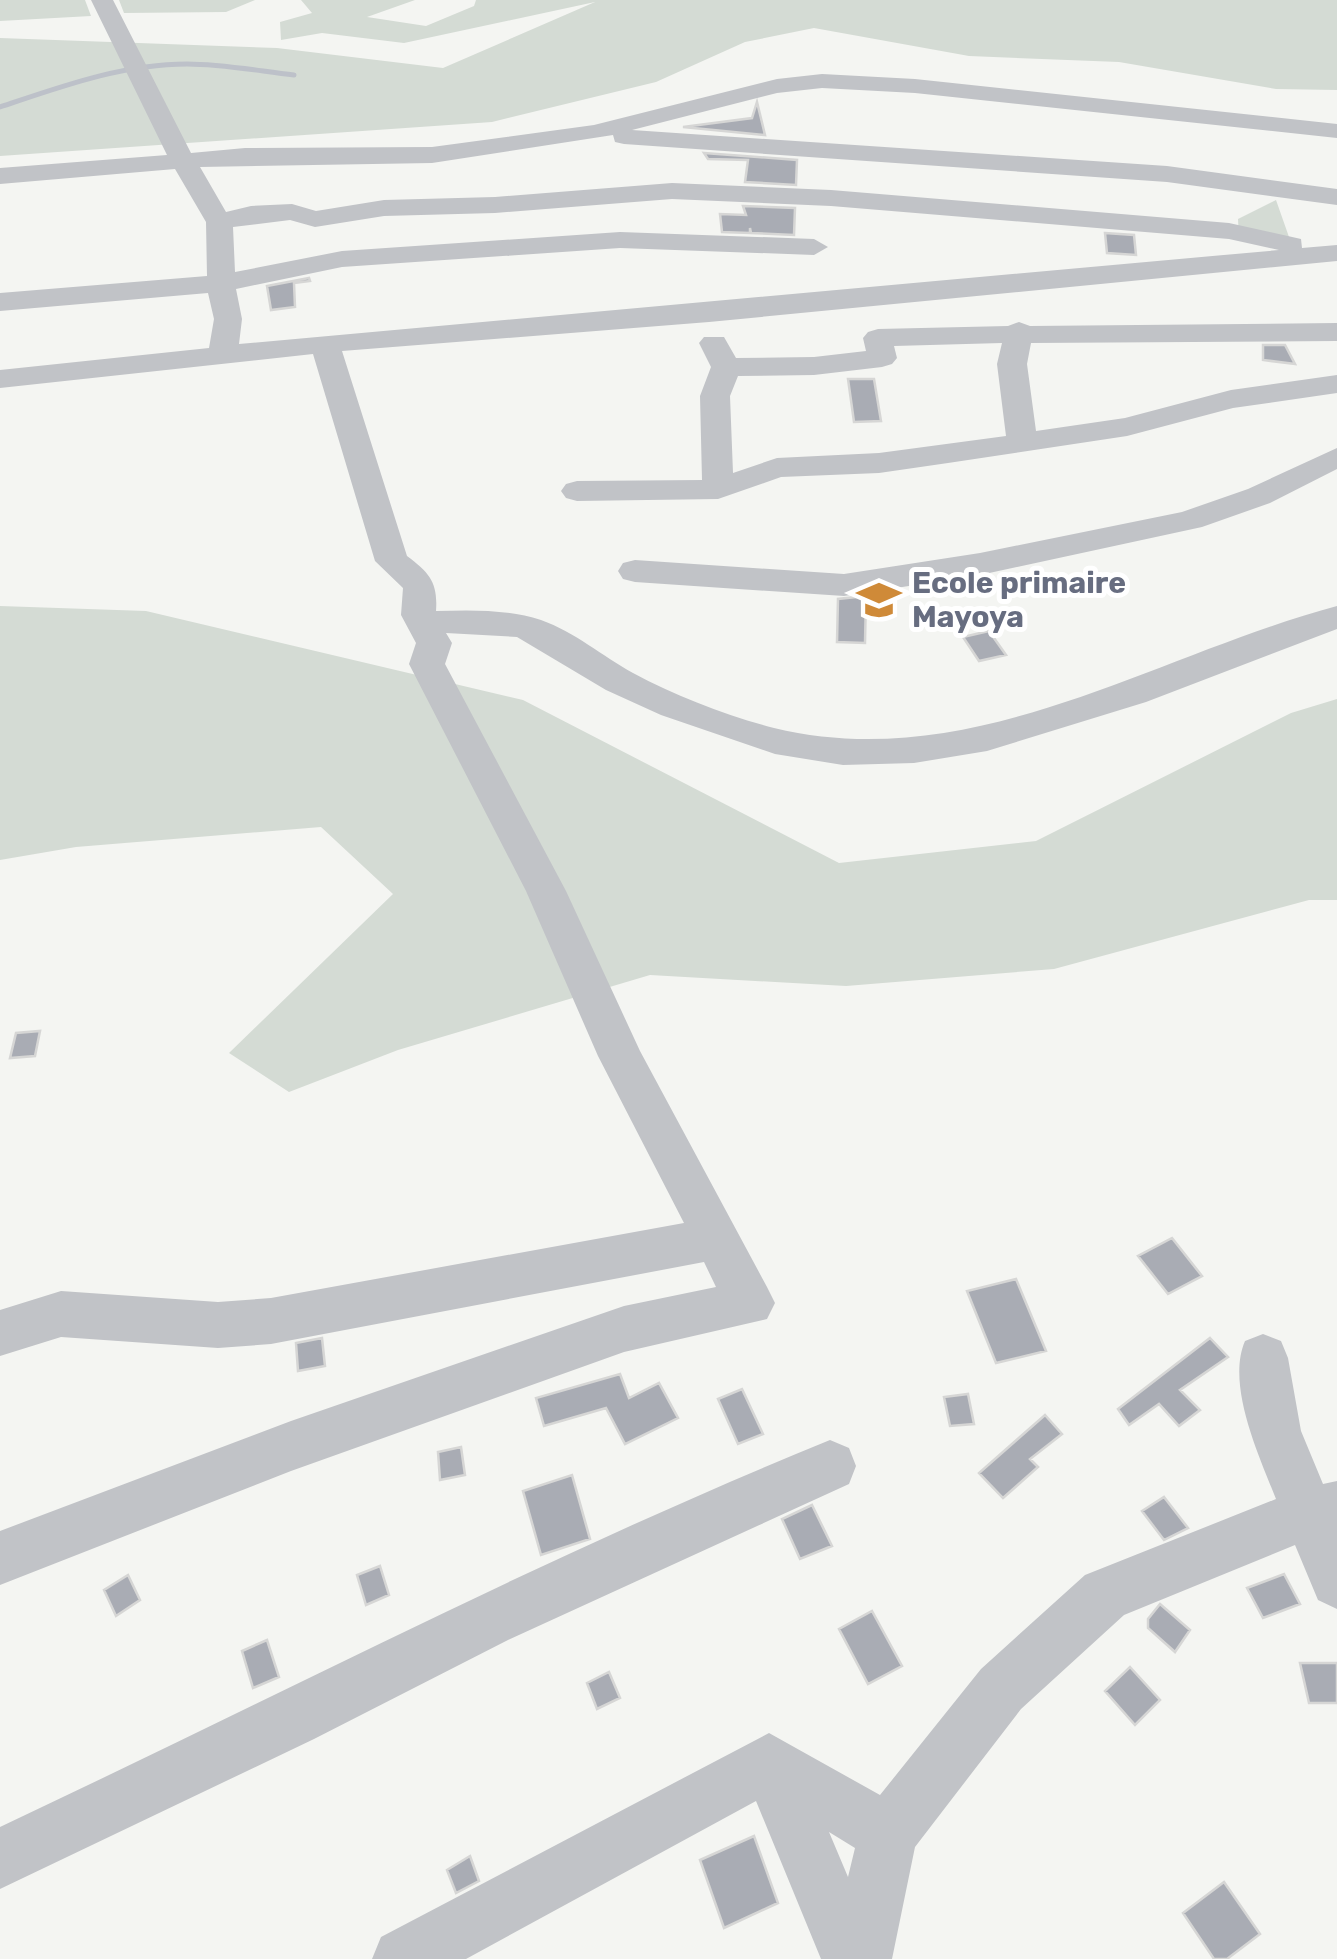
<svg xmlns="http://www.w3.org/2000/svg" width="1337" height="1959" font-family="Rubik,sans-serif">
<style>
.green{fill:#d4dbd4}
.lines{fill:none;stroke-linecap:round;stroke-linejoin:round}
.stream{stroke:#bdc1c9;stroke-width:5}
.building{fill:#a9acb4;stroke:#d6d6d5;stroke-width:2.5}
.minor{fill:#c1c3c7;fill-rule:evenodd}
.labels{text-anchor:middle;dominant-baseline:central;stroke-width:10;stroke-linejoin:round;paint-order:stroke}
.poi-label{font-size:30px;font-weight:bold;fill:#676d80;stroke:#fff;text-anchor:start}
</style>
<rect width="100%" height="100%" fill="#f4f5f2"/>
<!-- green -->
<path class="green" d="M0 0H85L91 16 0 21Z
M119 0H255L226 12 124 13Z
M301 0H415L367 17 426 26 474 6 476 0H1337V90L1276 89 1119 62 969 56 814 28 745 42 656 82 492 122 0 156V38L277 48 443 68 595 2 404 43 322 33 281 40 280 22 312 13Z
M1276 200 1289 237 1239 240 1238 219Z
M0 606 146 611 523 700 839 863 1036 841 1291 713 1337 699V900H1309L1054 969 846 986 650 975 398 1050 289 1092 229 1053 393 894 321 827 76 847 0 860Z"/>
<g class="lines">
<!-- stream -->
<path class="stream" d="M0 107C60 87 122 64 187 64 222 64 259 71 294 75"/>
</g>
<!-- building -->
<path class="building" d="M757 102 765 135 683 127 752 118Z
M704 153 797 160 796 185 745 182 748 160 708 159Z
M743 206 795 208 794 235 751 233 750 228V233L722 232 720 214 746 215Z
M1105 233 1134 235 1136 255 1107 253Z
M309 278 310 281 294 283 295 307 271 310 267 286Z
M1263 345H1285L1295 364 1263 360Z
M848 379H874L881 421 854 422Z
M866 596 865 643 837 642 838 599Z
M989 631 1006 655 979 661 963 637Z
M40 1031 35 1056 10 1058 16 1033Z
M1172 1238 1202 1276 1168 1294 1138 1256Z
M1016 1279 1046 1351 996 1363 967 1291Z
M322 1338 325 1366 298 1371 296 1343Z
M1210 1338 1228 1357 1180 1390 1200 1410 1179 1426 1159 1404 1129 1425 1118 1409Z
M620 1374 629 1398 659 1383 678 1418 625 1444 606 1408 544 1426 536 1398Z
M742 1389 763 1434 738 1444 718 1399Z
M968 1394 974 1424 950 1426 944 1397Z
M1045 1415 1062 1434 1030 1459 1038 1467 1003 1498 979 1473Z
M461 1447 465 1475 440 1480 438 1452Z
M572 1475 590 1539 541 1555 523 1491Z
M1164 1497 1188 1528 1164 1540 1142 1511Z
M812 1505 832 1546 800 1559 782 1519Z
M380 1566 389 1595 366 1605 357 1575Z
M1284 1574 1300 1604 1263 1618 1247 1588Z
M128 1575 140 1600 116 1616 104 1590Z
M1160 1604 1190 1630 1175 1652 1148 1628V1619Z
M872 1611 902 1666 868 1684 839 1629Z
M267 1640 279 1677 253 1688 242 1651Z
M1300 1663H1337V1703H1309Z
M1130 1667 1160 1700 1135 1725 1105 1691Z
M609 1672 620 1698 597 1709 587 1683Z
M754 1836 778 1903 724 1928 700 1860Z
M470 1856 479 1881 456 1893 447 1870Z
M1224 1882 1260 1934 1227 1959H1214L1183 1913Z"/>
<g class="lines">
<!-- minor -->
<path class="minor" d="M91 0H113L191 153 245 148 432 147 594 125 777 79 822 74 915 79 1337 124V138L915 93 822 88 777 93 632 130 1167 166 1337 189V205L1167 182 624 144 615 142 613 135 432 163 200 167 226 212 251 206 292 204 316 211 384 200 495 197 672 183 831 190 1229 223 1301 239 1302 248 1337 245V261L709 322 342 351 407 556C430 573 438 583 436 611 471 610 506 609 541 620 575 632 602 656 633 673 676 696 727 716 774 728 973 776 1153 655 1337 606V629L1146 702 987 751 914 763 843 765 775 754 661 715 606 690 517 637 446 633 452 643 445 664 566 891 640 1051 767 1287 775 1303 767 1319 624 1352 291 1471 0 1585V1531L291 1421 624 1306 716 1287 704 1262 271 1344 218 1348 61 1337 0 1356V1310L61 1291 218 1302 271 1298 684 1223 598 1056 526 891 409 664 416 643 401 615 403 588 375 561 313 354 0 388V370L209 348 214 319 208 293 0 311V293L207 276 206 222 175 169 0 184V168L167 155ZM672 199 831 206 1229 239 1279 250 239 344 242 319 236 289 342 267 620 248 814 255 828 247 814 239 620 232 342 251 235 272 233 227 290 220 315 227 384 216 495 213Z
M1019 322 1030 326 1337 323V341L1031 343 1027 364 1036 431 1125 418 1231 390 1337 375V393L1233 408 1127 436 948 463 879 473 781 477 718 499 577 501 566 498 561 491 566 484 577 481 702 480 700 396 711 367 699 343 704 337H724L736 358 814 357 866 351 863 338 868 332 878 329 1008 326ZM1002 343 997 364 1006 436 879 453 777 458 733 473 730 396 738 376 814 375 882 367 892 364 897 358 894 346Z
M1337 448V469L1270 503 1202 527 980 575 844 596 635 582 623 579 618 571 623 563 635 560 844 574 980 553 1182 512 1248 489Z
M1263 1334 1281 1341 1288 1358 1301 1431 1323 1484 1337 1481V1609L1318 1600 1295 1545 1124 1615 1021 1709 915 1847 892 1959H821L756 1801 466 1959H372L381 1937 769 1733 880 1795 981 1669 1085 1575 1276 1499C1259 1456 1226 1385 1245 1341ZM829 1832 855 1848 848 1877Z
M830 1440 849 1448 856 1466 849 1484 508 1640 314 1739 0 1889V1827C276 1697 547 1555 830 1440Z"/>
</g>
<!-- icons -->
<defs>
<g id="school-bare" transform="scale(3.45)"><path d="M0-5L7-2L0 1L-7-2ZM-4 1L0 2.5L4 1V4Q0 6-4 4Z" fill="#cf8a38" stroke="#fff" stroke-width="2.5" paint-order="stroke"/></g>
</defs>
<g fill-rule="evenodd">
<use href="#school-bare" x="879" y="600"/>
</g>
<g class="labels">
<!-- poi labels -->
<g class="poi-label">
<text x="912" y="583">Ecole primaire<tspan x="912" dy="34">Mayoya</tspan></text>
</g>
</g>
</svg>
